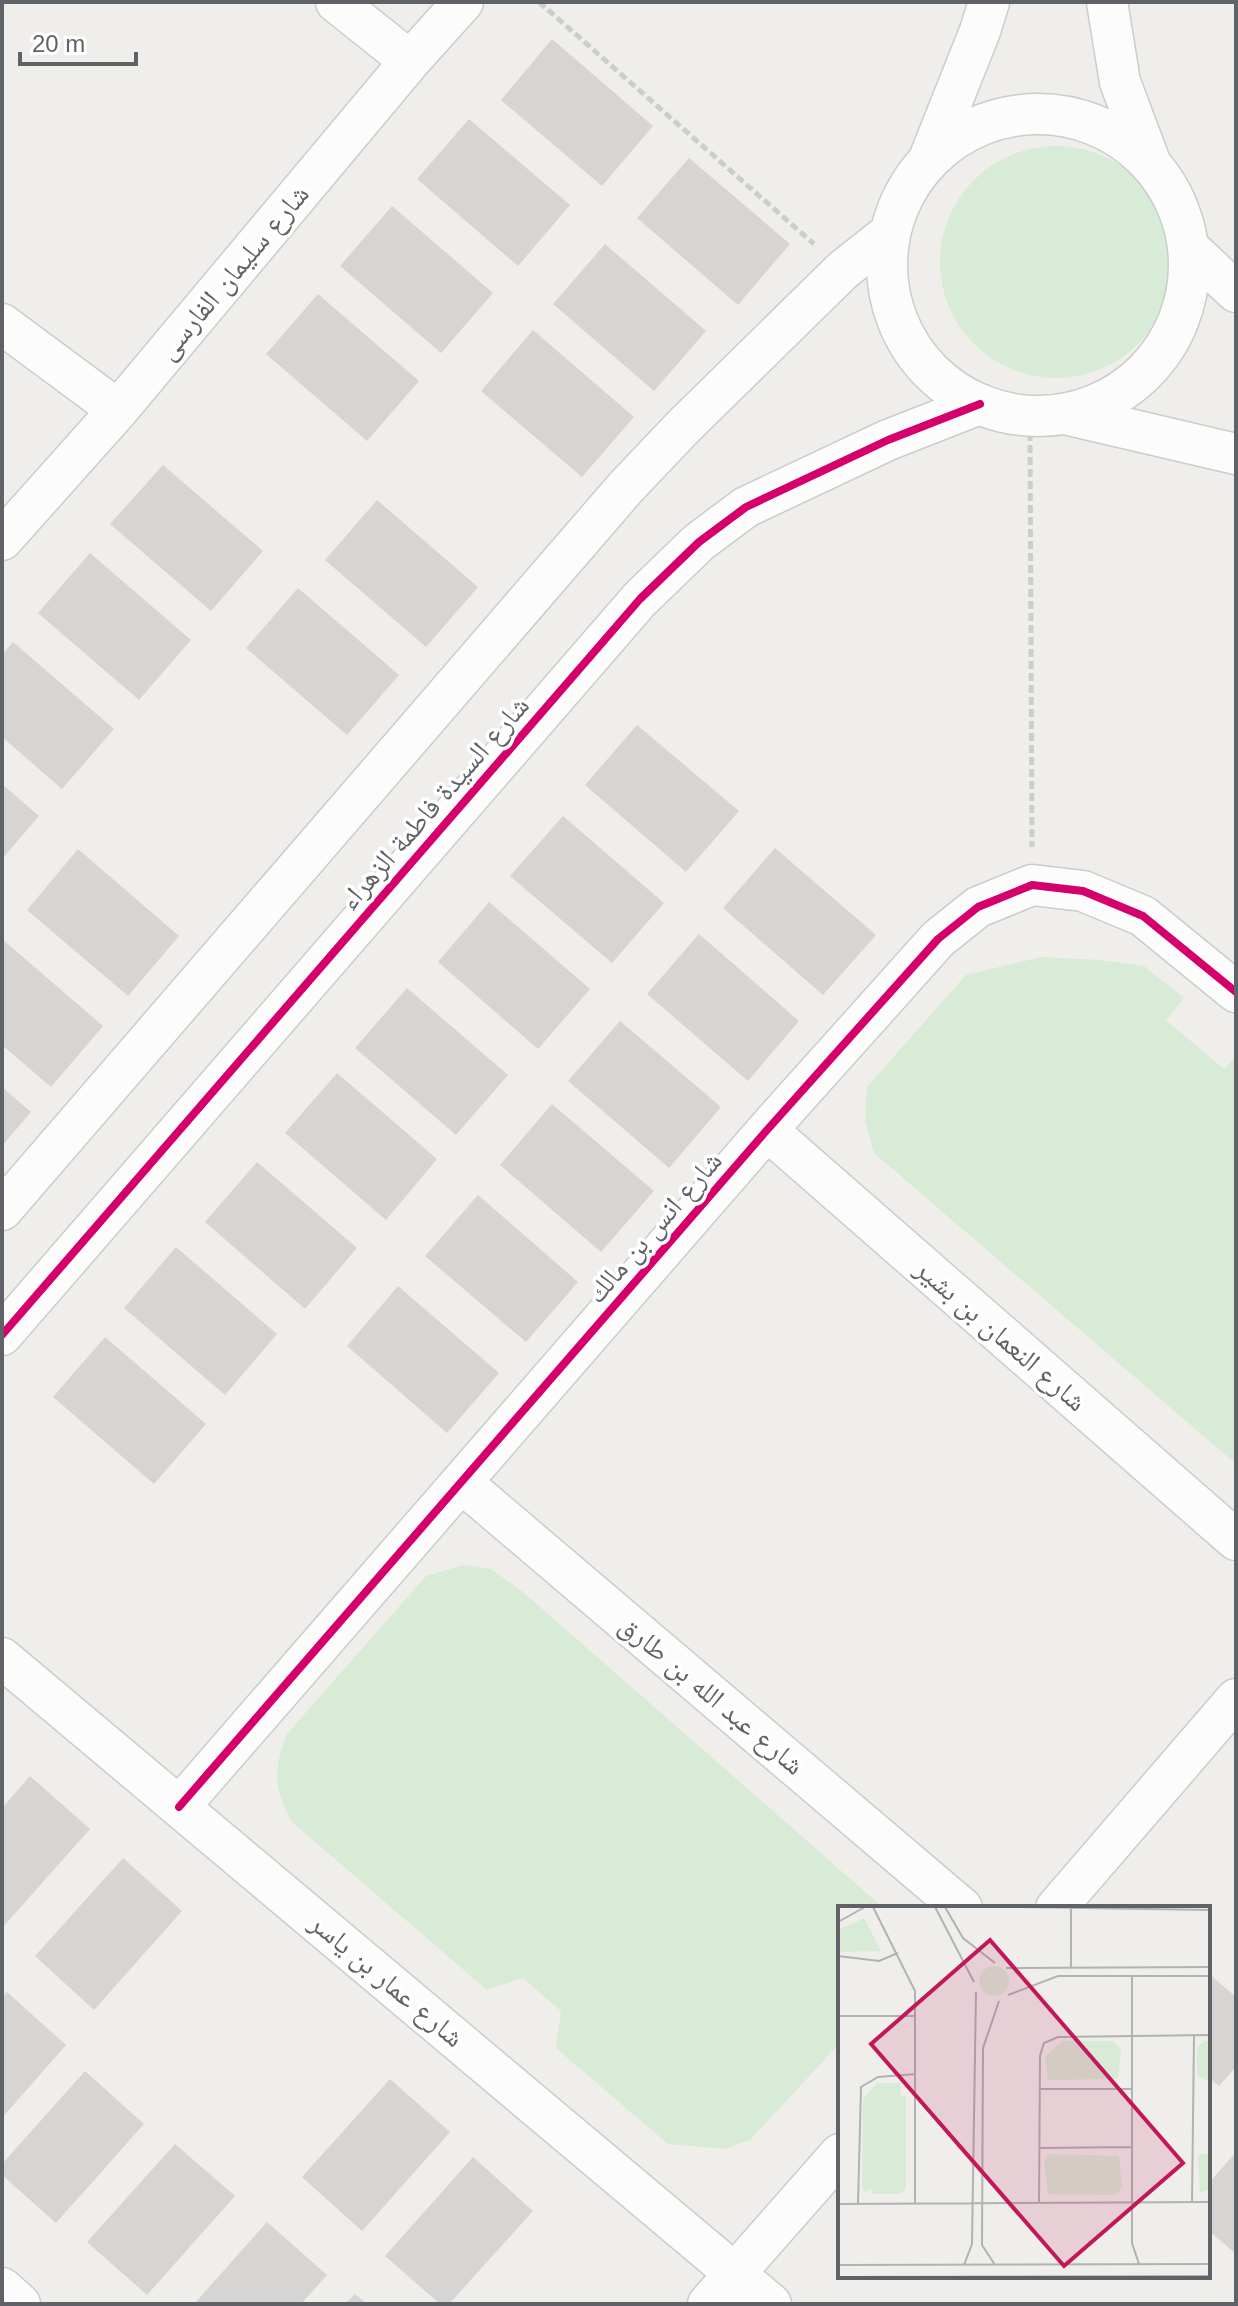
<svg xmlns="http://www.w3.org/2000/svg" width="1238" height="2306" font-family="Arial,'Noto Naskh Arabic',sans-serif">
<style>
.green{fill:#d8ebd6}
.building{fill:#d6d5d3}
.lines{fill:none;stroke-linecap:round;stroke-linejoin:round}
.minor-casing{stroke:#cbcccc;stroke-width:43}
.path{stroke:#cacfcc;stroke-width:5;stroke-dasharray:8 4;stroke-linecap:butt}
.minor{stroke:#fdfcfc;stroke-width:40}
.cycleway-casing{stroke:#fff;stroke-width:13}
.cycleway{stroke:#d6006c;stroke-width:8}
.labels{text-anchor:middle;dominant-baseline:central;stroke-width:7;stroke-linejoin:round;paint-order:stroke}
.street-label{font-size:28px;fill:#5f6368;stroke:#fff}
.inset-road{fill:none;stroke:#b1b2b2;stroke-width:2}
.view{fill:#c2185b;fill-opacity:0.15;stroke:#c2185b;stroke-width:4}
.inset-edge{fill:none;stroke:#5f6368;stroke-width:4}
</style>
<rect width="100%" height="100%" fill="#efeeea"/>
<!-- green -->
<path class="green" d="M940 262a116 116 0 1 1 232 0a116 116 0 1 1-232 0Z
M1041 957 1100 960 1144 966 1184 998 1166 1020 1224 1069 1236 1056V1464L874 1153 865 1120 867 1087 966 975Z
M464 1565 491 1569 523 1592 880 1905 882 1908H840V2043L750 2140 724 2149 668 2144 556 2048 561 2011 523 1978 487 1990 292 1822C273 1788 273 1770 287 1734L426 1576Z"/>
<!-- building -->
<path class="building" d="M552 39 653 126 602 186 501 100Z
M469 119 570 205 518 266 417 179Z
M689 158 790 244 738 305 637 218Z
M392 206 493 293 441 353 340 266Z
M605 244 706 331 654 391 553 304Z
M318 294 419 381 367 441 266 354Z
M533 330 634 417 582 477 481 391Z
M163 465 263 551 211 611 110 524Z
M377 500 478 587 426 647 325 560Z
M90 553 191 640 139 700 38 613Z
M298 588 399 675 347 735 246 648Z
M13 642 114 729 62 789 2 737V655Z
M637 725 739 811 686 872 585 785Z
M2 784 39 816 2 859Z
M563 816 664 903 612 963 510 876Z
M775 848 876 935 823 995 723 908Z
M78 849 179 936 128 996 27 910Z
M489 902 590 989 538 1049 438 962Z
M699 934 799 1021 748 1081 647 994Z
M2 939 103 1026 51 1087 2 1045Z
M407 988 508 1075 456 1135 355 1048Z
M620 1021 721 1107 669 1168 568 1081Z
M337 1073 437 1159 386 1220 285 1133Z
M2 1087 31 1112 2 1146Z
M552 1104 654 1191 601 1252 500 1165Z
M257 1162 357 1248 305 1309 205 1222Z
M478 1195 578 1282 526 1342 425 1256Z
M176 1247 277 1334 225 1395 124 1308Z
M398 1286 499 1373 447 1433 347 1346Z
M105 1337 206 1424 154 1484 53 1397Z
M30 1776 90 1829 2 1928V1808Z
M123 1858 182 1911 94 2010 35 1956Z
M1208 1973 1236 1997V2067L1219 2086 1208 2077Z
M7 1992 66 2045 2 2118V1998Z
M85 2071 144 2124 56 2223 2 2175V2164Z
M390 2079 450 2132 362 2231 302 2177Z
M175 2144 235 2196 147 2295 87 2242Z
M1236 2152V2254L1208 2230V2184Z
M473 2157 533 2211 449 2304H440L385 2256Z
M267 2222 327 2275 301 2304H194Z
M355 2294 367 2304H345Z"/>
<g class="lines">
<!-- minor casing -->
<g class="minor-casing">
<path id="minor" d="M336 2 410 61
M1107 2 1120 82 1150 162
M887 265a151 151 0 1 1 302 0a151 151 0 1 1-302 0Z
M929 159 980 31 989 2
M1189 248 1236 292
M2 324 118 410
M1065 414 1236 454
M2 540 118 410 410 61 463 2
M767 1130 1236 1540
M2 1210 626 487 683 427 843 270 890 233
M2 1335 640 599 699 542 746 507 888 440 980 404
M462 1483 962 1908
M2 1658 771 2304
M179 1807 767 1130 938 939 978 907 1032 885 1083 891 1143 916 1236 992
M1056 1908 1236 1699
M2 2288 20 2304
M708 2304 840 2154"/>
</g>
<!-- path -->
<path class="path" d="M539 2 814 244
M1030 433 1032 847"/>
<!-- minor -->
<use href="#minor" class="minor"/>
<!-- cycleway casing -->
<g class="cycleway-casing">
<path id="cycleway" d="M2 1335 640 599 699 542 746 507 888 440 980 404
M179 1807 767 1130 938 939 978 907 1032 885 1083 891 1143 916 1236 992"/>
</g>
<!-- cycleway -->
<use href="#cycleway" class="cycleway"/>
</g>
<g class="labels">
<!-- street labels -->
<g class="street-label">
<text transform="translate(233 272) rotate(-50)">شارع سليمان الفارسى</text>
<text transform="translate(434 803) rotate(-49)">شارع السيدة فاطمة الزهراء</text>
<text transform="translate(654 1227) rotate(-49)">شارع انس بن مالك</text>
<text transform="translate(1001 1335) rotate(41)">شارع النعمان بن بشير</text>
<text transform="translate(712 1695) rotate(40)">شارع عبد الله بن طارق</text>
<text transform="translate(387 1980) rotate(40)">شارع عمار بن ياسر</text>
</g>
</g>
<!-- overview -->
<g transform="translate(838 1906)">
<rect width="372" height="372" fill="#efeeea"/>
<path d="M26 12 43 45 1 46 0 24ZM141 75a15 15 0 1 1 30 0a15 15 0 1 1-30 0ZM224 135H275L283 143 280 173 210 174 207 151ZM366 135H372V176L359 169V142ZM39 177H63L62 189 68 190V282L63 288H34L33 282 27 286 24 281 25 193ZM372 247V283L362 287 360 249ZM211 248 281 250 284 282 277 289 210 288 206 254Z" fill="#d8ebd6"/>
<path class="inset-road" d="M35 1 77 85V298M97 1 136 76M107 1 125 32 157 57M182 1 372 4M233 1V61M0 16 27 1M0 50 41 55 60 47M168 62 372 61M294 71V337L301 358M170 89 220 70H372M0 110H77M201 183H294M201 242 294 241M354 296 356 129M201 297 202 150 206 137 220 131 372 129M0 298 372 296M20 298 23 181 40 171 78 168M0 359 372 358M126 359 134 338 138 86M157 359 144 339 145 142 161 95M0 371 372 370"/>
<path class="view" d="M152 34 345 257 226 360 33 138Z"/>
<rect width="372" height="372" class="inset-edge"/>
</g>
<!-- border -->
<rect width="1238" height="2306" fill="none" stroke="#5f6368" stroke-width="8"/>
<!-- scale -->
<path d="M20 52v12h116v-12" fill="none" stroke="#5f6368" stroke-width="4"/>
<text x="32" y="52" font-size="24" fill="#5f6368" stroke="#ffffff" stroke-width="6" paint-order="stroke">20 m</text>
</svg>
